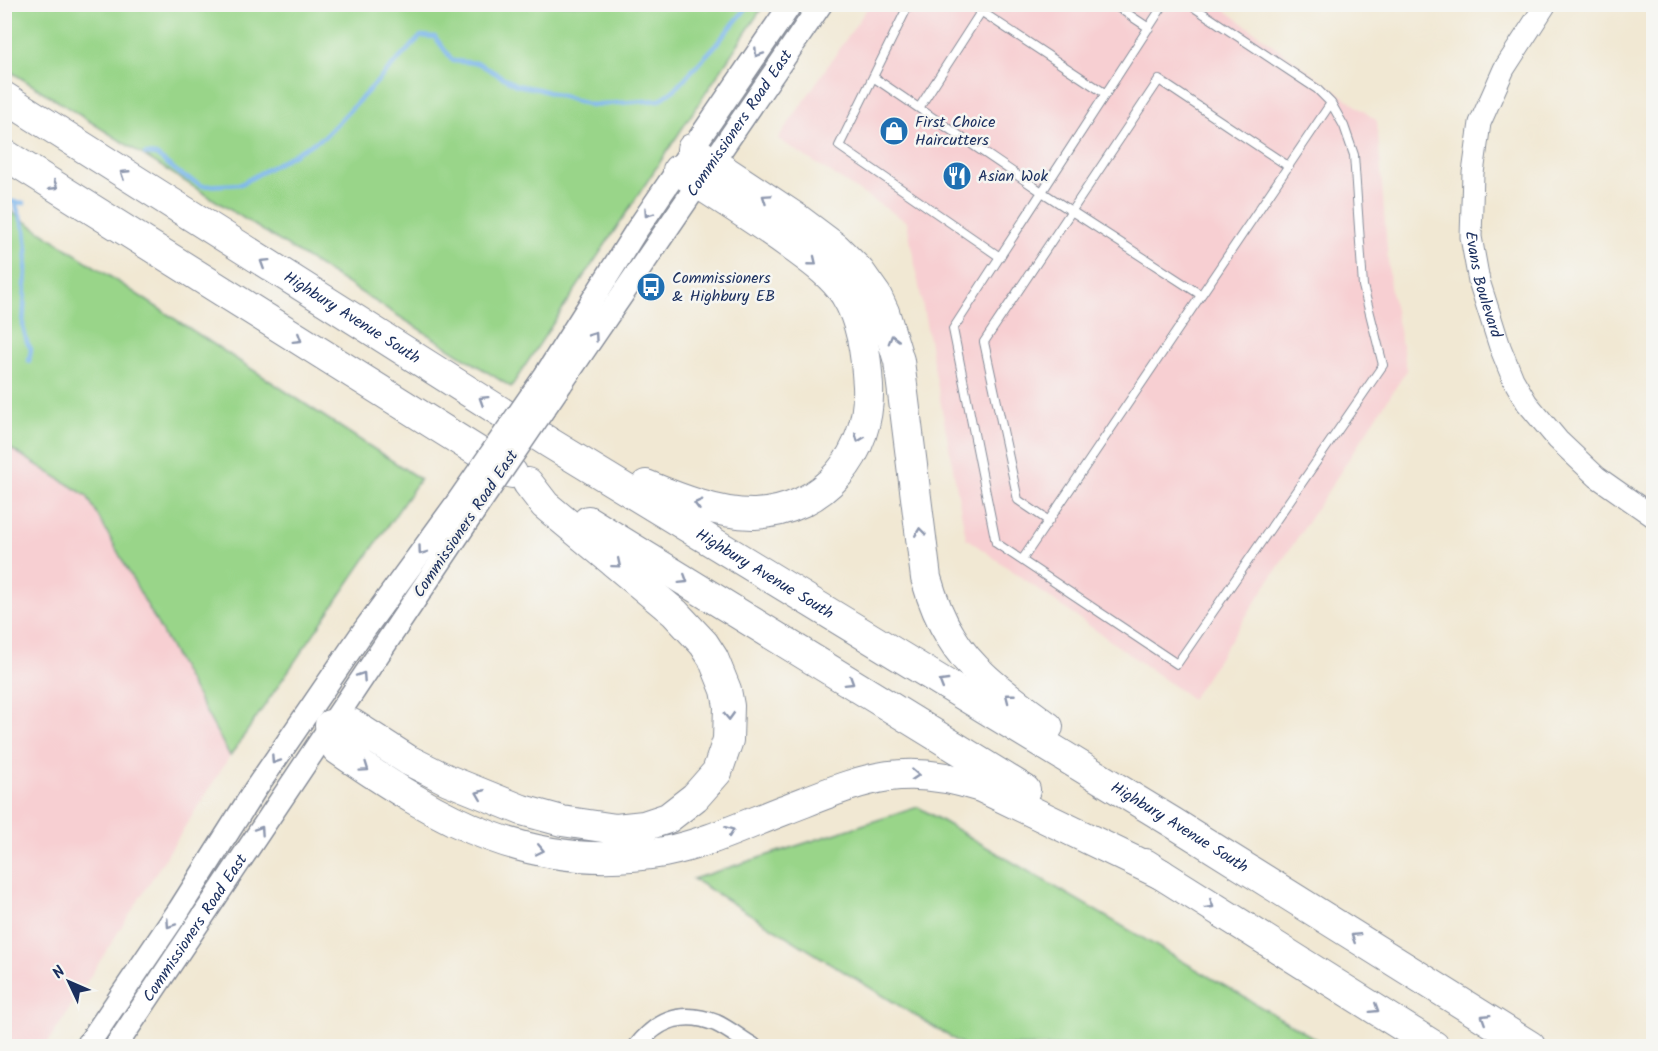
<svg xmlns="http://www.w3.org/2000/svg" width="1658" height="1051" font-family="Kalam,sans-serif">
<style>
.built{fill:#f7cfd2}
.green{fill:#99d589;stroke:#5a8274;stroke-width:1.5}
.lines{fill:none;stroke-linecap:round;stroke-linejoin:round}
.stream{stroke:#7bb6ed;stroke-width:4.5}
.service-casing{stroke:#868c98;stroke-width:10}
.minor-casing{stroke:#868c98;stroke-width:19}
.tertiary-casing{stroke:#868c98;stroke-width:23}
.secondary-casing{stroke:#868c98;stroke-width:25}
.motorway-casing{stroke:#868c98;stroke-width:32}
.service{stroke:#fff;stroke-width:8}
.minor{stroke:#fff;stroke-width:16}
.tertiary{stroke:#fff;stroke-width:21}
.secondary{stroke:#fff;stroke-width:22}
.motorway{stroke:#fff;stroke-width:30}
.secondary-bridge-casing{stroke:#868c98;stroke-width:25;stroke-linecap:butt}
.secondary-bridge{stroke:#fff;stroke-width:22}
.oneway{stroke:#8d97ae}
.labels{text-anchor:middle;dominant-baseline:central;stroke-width:5;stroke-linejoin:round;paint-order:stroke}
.poi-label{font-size:16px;fill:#1b2f5e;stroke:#f6f6f2;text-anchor:start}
.street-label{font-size:16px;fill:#1b2f5e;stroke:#f6f6f2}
</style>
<rect width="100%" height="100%" fill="#f6f6f2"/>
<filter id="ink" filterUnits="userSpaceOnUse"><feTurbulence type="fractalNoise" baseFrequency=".0167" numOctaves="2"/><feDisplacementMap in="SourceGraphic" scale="12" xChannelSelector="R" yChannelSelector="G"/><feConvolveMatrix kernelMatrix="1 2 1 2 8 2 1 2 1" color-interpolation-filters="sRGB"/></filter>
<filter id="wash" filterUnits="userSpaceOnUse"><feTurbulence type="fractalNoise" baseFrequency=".008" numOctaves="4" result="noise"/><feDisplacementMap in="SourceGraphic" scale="24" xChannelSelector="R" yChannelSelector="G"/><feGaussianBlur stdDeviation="1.35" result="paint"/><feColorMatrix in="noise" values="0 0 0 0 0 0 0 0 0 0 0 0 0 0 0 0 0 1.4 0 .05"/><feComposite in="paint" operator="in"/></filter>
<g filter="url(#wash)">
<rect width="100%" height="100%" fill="#f1e8d3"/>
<!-- built -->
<path class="built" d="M870 4 1218 5 1377 121 1390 286 1407 370 1192 699 966 538 907 222 778 139Z
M4 445 87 496 230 756 46 1046H5Z"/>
<!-- green -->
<path class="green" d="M4 5 5 4 764 5 511 387 5 68Z
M5 208 420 479 230 756 87 496 5 445Z
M918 807 1328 1046H965L693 879Z"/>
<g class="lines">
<!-- stream -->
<path class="stream" d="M145 154 156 155 183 176 203 186 241 184 324 137 421 36 435 37 453 61 478 63 516 85 538 89 591 105 660 100 674 90 715 46 749 5 753 4
M4 201 24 203
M15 203 25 230 27 250 23 327 27 342 31 349 29 361"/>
</g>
</g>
<g filter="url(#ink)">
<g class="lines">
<!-- service casing -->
<g class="service-casing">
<path id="service" d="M909 4 839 146 1000 257
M970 4 1106 94
M1113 4 1149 28
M1164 4 953 329 996 543 1177 664 1383 365 1363 286 1354 155 1344 126 1331 103 1317 89 1189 4
M873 77 1042 192 1201 295
M919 108 986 4
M1049 521 1018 500 984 342 1159 80 1288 166
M1022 560 1331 103"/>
</g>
<!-- minor casing -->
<g class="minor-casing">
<path id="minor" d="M637 1046C658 1019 684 1010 716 1023 729 1029 741 1039 753 1046"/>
</g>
<!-- tertiary casing -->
<g class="tertiary-casing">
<g id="tertiary">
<path id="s1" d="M1546 4 1504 69 1480 123 1473 173 1471 237 1479 281 1500 347 1513 379 1527 403 1558 440 1597 477 1654 517"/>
</g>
</g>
<!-- secondary casing -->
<g class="secondary-casing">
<g id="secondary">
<path d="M546 374 636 231 791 4"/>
<path id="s2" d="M561 384 821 4"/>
<path d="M87 1046 179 910 256 788 362 633 456 504"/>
<path id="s3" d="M116 1046 473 513"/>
</g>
</g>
<!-- motorway casing -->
<g class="motorway-casing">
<g id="motorway">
<path id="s4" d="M4 97 550 443 1172 822 1530 1046"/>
<path d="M692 149 796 218 836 248 859 271 876 295 884 312 899 361 926 578C932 599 939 618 951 637 973 675 1014 701 1048 727"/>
<path d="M4 154 512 473"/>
<path d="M528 483 545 505 675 613 704 644 713 658 726 690 729 706 728 740 717 772 695 797 668 818 644 826 616 829 562 821 522 810 448 780 408 760 352 724 330 725 333 740 337 749C441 821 532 875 664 852 705 844 745 825 784 810 860 781 899 760 981 787L1161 874"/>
<path d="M646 485C677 498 720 515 755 514 824 510 871 454 868 386 866 354 862 321 845 294 831 273 808 258 788 243 752 217 714 194 678 170"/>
<path d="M588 521 1025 790"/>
<path d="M1145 864 1434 1046"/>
</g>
</g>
<!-- service -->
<use href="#service" class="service"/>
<!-- minor -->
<use href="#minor" class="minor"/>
<!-- tertiary -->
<use href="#tertiary" class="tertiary"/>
<!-- secondary -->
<use href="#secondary" class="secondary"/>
<!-- motorway -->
<use href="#motorway" class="motorway"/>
<!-- secondary-bridge casing -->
<g class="secondary-bridge-casing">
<path id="secondary-bridge" d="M456 504 546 374
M473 513 561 384"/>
</g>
<!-- secondary-bridge -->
<use href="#secondary-bridge" class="secondary-bridge"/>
</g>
<!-- one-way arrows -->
<defs><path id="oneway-chevron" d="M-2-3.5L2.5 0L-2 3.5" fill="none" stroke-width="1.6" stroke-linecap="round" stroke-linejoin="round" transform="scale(1.5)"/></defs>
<g class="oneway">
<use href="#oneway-chevron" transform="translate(758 53) rotate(124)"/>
<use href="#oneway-chevron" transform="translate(124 174) rotate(-147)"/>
<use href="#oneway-chevron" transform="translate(54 186) rotate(32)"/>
<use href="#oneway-chevron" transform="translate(766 198) rotate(-146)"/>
<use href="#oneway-chevron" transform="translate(648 213) rotate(125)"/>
<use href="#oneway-chevron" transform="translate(813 262) rotate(39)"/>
<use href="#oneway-chevron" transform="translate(264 263) rotate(-148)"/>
<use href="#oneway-chevron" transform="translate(594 336) rotate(-55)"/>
<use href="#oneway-chevron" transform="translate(298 339) rotate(32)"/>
<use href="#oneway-chevron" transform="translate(893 339) rotate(-106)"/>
<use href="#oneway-chevron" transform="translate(483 400) rotate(-148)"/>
<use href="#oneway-chevron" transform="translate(859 438) rotate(111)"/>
<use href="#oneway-chevron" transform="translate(698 504) rotate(-165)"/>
<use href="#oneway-chevron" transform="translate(920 532) rotate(-97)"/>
<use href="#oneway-chevron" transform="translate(422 551) rotate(126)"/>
<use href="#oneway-chevron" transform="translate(617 564) rotate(40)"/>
<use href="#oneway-chevron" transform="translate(684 580) rotate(32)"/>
<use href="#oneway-chevron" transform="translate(362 676) rotate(-56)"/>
<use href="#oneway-chevron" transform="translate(850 682) rotate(32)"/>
<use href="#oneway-chevron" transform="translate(943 683) rotate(-149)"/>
<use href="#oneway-chevron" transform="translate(1009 697) rotate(-142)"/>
<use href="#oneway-chevron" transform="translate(729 716) rotate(88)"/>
<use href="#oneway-chevron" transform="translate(275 760) rotate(124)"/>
<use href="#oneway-chevron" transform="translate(365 768) rotate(35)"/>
<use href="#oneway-chevron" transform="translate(915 775) rotate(3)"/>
<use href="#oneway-chevron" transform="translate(480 794) rotate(-158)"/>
<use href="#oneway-chevron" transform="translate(260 830) rotate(-56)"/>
<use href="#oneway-chevron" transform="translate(730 831) rotate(-21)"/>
<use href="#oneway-chevron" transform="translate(540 850) rotate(12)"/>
<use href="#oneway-chevron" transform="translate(1210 905) rotate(32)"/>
<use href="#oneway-chevron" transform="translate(170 924) rotate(124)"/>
<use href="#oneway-chevron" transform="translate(1355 937) rotate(-148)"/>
<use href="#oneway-chevron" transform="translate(1375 1009) rotate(32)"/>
<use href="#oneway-chevron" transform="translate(1485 1018) rotate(-148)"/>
</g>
</g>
<!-- icons -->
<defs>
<g id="shop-disc" transform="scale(1.5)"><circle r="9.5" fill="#1f6fb2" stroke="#f6f6f2"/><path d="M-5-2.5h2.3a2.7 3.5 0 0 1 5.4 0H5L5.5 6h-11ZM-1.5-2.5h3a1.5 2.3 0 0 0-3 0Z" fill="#fff"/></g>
<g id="restaurant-disc" transform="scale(1.5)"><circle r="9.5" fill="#1f6fb2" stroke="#f6f6f2"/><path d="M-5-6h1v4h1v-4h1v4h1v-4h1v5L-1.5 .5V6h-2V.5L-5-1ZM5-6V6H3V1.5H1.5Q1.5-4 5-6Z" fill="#fff"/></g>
<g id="bus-disc" transform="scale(1.5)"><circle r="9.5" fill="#1f6fb2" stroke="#f6f6f2"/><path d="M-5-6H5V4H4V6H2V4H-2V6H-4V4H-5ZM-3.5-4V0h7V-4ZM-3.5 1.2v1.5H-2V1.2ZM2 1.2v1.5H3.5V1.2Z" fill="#fff"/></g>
</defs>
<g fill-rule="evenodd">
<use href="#shop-disc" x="894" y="131"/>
<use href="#restaurant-disc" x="957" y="176"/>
<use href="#bus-disc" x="651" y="287"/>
</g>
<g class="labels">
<!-- poi labels -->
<g class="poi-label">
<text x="915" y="122">First Choice<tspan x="915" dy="18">Haircutters</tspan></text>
<text x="978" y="176">Asian Wok</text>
<text x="672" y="278">Commissioners<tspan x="672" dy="18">&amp; Highbury EB</tspan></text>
</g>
<!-- street labels -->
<g class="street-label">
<text stroke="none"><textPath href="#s2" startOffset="316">Commissioners Road East</textPath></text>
<text stroke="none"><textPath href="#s1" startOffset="300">Evans Boulevard</textPath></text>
<text stroke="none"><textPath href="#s4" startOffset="412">Highbury Avenue South</textPath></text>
<text transform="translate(466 524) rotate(-56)">Commissioners Road East</text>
<text stroke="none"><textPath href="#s4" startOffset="898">Highbury Avenue South</textPath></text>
<text stroke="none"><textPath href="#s4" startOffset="1384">Highbury Avenue South</textPath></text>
<text stroke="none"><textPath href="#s3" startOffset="142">Commissioners Road East</textPath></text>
</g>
</g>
<!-- margin -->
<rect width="1658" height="1051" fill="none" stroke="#f6f6f2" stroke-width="24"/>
<!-- north arrow -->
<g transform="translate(69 982) rotate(314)" stroke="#f6f6f2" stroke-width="4.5" paint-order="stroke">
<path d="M0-4.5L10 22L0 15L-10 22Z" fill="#1b2f5e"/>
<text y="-9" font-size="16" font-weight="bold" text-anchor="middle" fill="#1b2f5e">N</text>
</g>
</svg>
